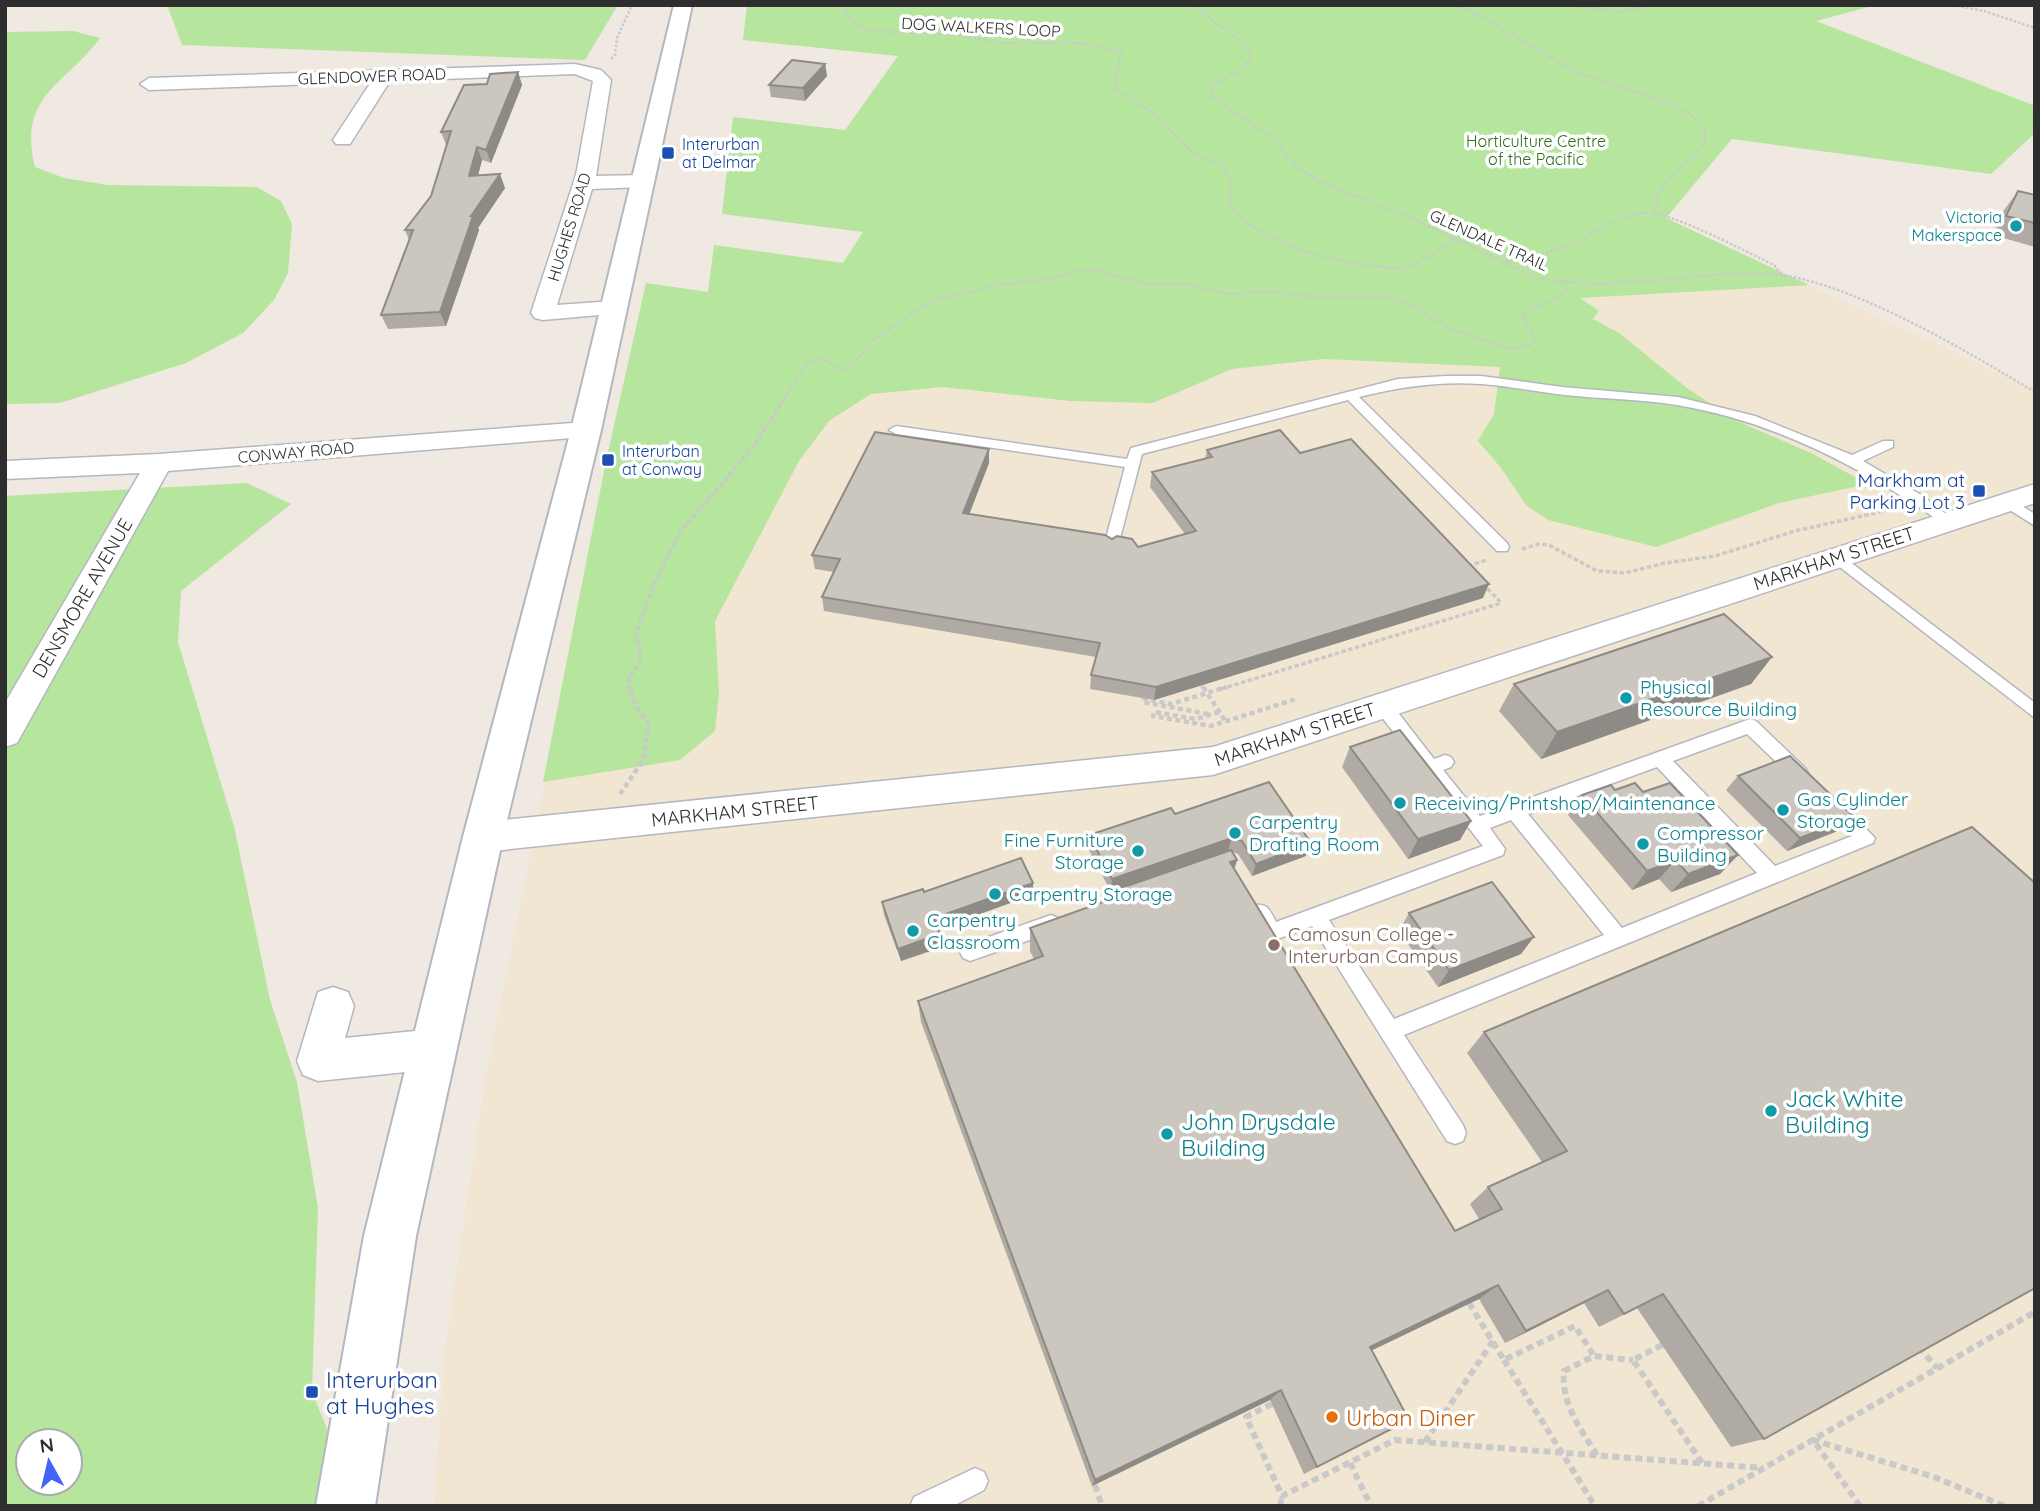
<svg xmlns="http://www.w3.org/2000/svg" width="2040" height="1511" font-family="Quicksand,sans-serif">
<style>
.education{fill:#f0e6d1}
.green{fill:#b6e59e;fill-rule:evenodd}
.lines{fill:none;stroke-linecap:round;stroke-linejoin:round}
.lane-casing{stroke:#b4b7c1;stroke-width:3}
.street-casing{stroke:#b4b7c1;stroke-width:3}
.secondary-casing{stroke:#b4b7c1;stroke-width:4}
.path-far3{stroke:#c9c9c9;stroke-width:2.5;stroke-dasharray:2.5 2;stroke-linecap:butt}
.path-far2{stroke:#c9c9c9;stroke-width:3.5;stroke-dasharray:4.5 2.5;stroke-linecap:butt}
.path-far1{stroke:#c9c9c9;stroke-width:4.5;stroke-dasharray:5 3.5;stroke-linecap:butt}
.path{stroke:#c9c9c9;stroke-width:6;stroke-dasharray:7 4.5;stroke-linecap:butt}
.lane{fill:#fff;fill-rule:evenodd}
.street{fill:#fff;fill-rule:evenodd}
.secondary{fill:#fff;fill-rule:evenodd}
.wall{fill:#afaba4}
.shaded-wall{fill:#8e8b86}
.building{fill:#cbc7bf;stroke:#8e8b86;stroke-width:2}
.transit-dot{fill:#1a4fb4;stroke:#fff;stroke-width:2.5}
.culture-dot{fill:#0f9aa8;stroke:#fff;stroke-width:2.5}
.education-dot{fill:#8d6e63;stroke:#fff;stroke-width:2.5}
.food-dot{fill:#e8710a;stroke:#fff;stroke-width:2.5}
.labels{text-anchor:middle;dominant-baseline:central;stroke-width:7;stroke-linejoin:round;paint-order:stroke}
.far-street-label{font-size:16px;fill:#2e2e2e;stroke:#fff}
.far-park-label{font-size:16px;fill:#2c6e1b;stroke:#fff}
.far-transit-label{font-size:16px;fill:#164399;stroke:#fff;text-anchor:start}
.far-culture-label{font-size:16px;fill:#0d838f;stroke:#fff;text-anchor:end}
.transit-label{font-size:19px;fill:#164399;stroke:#fff;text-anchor:end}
.street-label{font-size:19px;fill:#2e2e2e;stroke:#fff}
.culture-label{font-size:19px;fill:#0d838f;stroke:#fff;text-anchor:start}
.education-label{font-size:19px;fill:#785e54;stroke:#fff;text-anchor:start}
.near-culture-label{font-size:23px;fill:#0d838f;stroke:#fff;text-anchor:start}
.near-transit-label{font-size:23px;fill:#164399;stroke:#fff;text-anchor:start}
.near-food-label{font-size:23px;fill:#c56008;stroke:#fff;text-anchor:start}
</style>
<rect width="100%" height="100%" fill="#efe9e1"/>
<!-- education -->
<path class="education" d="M860 237 1804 283 2035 389V1506H434L445 1347 486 1074 646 283 708 292 714 245 843 263Z"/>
<!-- green -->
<path class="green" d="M167 5H618L585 60 182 45Z
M747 5H1876L1816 21 2035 106V133L1991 174 1732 139 1666 218 1809 285 1580 298 1599 311 1593 319 1619 333 1687 388 1737 421 1811 453 1868 484 1779 503 1656 547 1548 520 1526 505 1501 468 1478 441 1494 414 1500 367 1324 359 1232 369 1153 403 1070 401 943 387 871 394 829 421 799 461 715 621 719 694 715 731 680 760 543 782 606 461 646 283 708 292 714 245 843 263 863 232 722 214 733 117 845 130 898 56 743 40Z
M73 31 100 38C66 85 17 95 35 167L64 178 108 185 257 187 281 201 292 224 288 273 274 300 243 333 186 363 60 403 5 404V32Z
M247 483 291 504 181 591 178 642 234 826 270 1000 297 1082 318 1208 312 1392 348 1480 342 1506H5V496ZM28 1441H70V1483H28Z"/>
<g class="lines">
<!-- lane casing -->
<g class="lane-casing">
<path id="lane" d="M1446 376H1481L1562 387 1678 397 1755 416 1852 455 1883 441H1893V447L1863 461 1921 495 1954 520 1952 523H1942C1862 467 1774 421 1677 405 1640 399 1602 399 1565 395 1537 392 1509 386 1481 384 1439 381 1399 387 1359 397L1507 543 1509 547 1507 551H1497L1348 400 1142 454 1118 546 1111 551 1104 546 1125 467 896 434 889 430 896 426 1127 459 1131 448 1398 379Z
M2007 497 2035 514V526L2002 505 2000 502 2002 499Z
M1837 552 2035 703V718L1832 561 1829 557Z
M1383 700 1389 701 1434 759 1445 755 1451 757 1454 762 1451 767 1443 770 1480 816 1750 719 1756 721 1805 768 1808 773 1805 778H1793L1747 734 1673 761 1775 866 1852 836 1826 810 1823 805 1826 800 1832 798 1838 800 1875 838 1873 843 1404 1035 1463 1125 1466 1133 1463 1141 1455 1144 1447 1141 1312 926 1272 941 1265 938 1250 912 1253 906C1267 901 1270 911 1276 922L1483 846 1377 711 1375 706 1377 701ZM1657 767 1757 873 1622 928 1528 814ZM1511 820 1604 935 1394 1019 1329 920 1503 855 1505 849 1490 828Z
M1051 915 1058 918 1061 924 1058 930 970 961 963 958 960 952 963 946Z
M975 1468 984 1472 988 1481 984 1490 953 1506H910L914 1497Z"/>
</g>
<!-- street casing -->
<g class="street-casing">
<path id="street" d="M575 64 601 70 611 80 596 176 643 175 650 177 653 181 650 185 643 187 592 189 557 305 614 301 622 303 626 308 622 313 543 320 535 318 531 313 576 175 593 81 575 74 390 81 350 144H336L333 140 371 82 149 90 140 84 149 78Z
M586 422 596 424 599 430 596 436 168 471 17 743 5 747V703L140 473 5 479V461L159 454Z
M2035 484V503L1213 775 483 852 470 848 464 837 470 826 483 822 1213 747Z
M333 987 348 992 354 1006 345 1038 435 1029 450 1035 456 1049 450 1063 435 1069 318 1081 303 1075 297 1061 318 992Z"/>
</g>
<!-- secondary casing -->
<g class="secondary-casing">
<path id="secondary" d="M674 5H692L601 430 503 837 416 1236 375 1506H316L364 1236 463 837 571 430Z"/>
</g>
<!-- path-far3 -->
<path class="path-far3" d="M848 5 845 11 848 17 868 31 960 35 996 43H1084L1121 52C1120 64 1113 78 1116 89L1146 108 1192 152 1224 166 1232 188 1231 197 1227 199C1243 243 1359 271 1403 267 1416 266 1443 247 1456 240
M1193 5 1242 43 1252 57 1243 68 1212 86 1211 96 1270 136 1296 165 1318 181 1413 219 1536 277C1600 293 1692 273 1759 273 1838 273 1966 351 2035 392
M1455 5C1500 23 1539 54 1583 74 1618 90 1660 95 1693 117 1704 125 1707 131 1705 143 1689 167 1651 182 1656 214
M1570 5 1619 12 1648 5
M1953 5 1984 11 2035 28
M611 59 615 55 617 38 632 5
M1502 262C1522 257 1546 255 1565 247 1591 236 1615 215 1644 213 1671 211 1746 252 1774 265L1781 273
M782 403 808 363 823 358 840 370 853 365 872 341 933 300 997 285 1047 279 1085 270 1099 271 1147 284 1191 285 1227 294 1271 292 1318 297H1385L1414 306 1447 327 1500 346 1515 348 1530 345 1535 340 1522 313 1564 295 1566 289 1563 282"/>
<!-- path-far2 -->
<path class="path-far2" d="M1522 549 1539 544 1549 545 1597 571 1625 573 1665 563 1715 556 1795 531 1893 509
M1468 566 1487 560
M1202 686 1204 689
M629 689V677L640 663V647L636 633 653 587 680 532 751 450 783 401
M1221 689 1501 603 1483 584"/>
<!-- path-far1 -->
<path class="path-far1" d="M1203 687 1207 693 1227 687
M1219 712 1196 719 1154 712 1153 716 1211 726 1293 700 1294 704
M1208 714 1143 702 1144 699 1171 704 1207 693 1226 722
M620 794 644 759 648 723 637 708 629 687"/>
<!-- path -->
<path class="path" d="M1469 1303 1504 1360 1575 1326 1594 1356
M1662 1345 1633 1360 1702 1463
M1919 1347 1937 1368
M1504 1360 1595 1506
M1272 1404 1246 1417 1282 1496 1395 1440 1763 1468
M1425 1442 1493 1341
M1597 1455C1580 1428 1561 1404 1564 1371L1594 1356 1633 1360
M1350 1463 1371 1506
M1095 1485 1102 1506
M1280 1506 1282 1496
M1698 1506 2035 1312
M1860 1506 1813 1440 1934 1477 2004 1506"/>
<!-- lane -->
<use href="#lane" class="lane"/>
<!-- street -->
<use href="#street" class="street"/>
<!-- secondary -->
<use href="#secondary" class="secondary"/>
</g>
<!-- wall -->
<path class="wall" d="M825 64 827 76 805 101 771 97 769 85Z
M518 72 522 85 491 163 482 160 478 176 505 188 478 228 479 230 446 326 388 329 381 315 409 240 405 230 431 196 446 145 441 132Z
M2018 191 2035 195V247L1993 235 2004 210Z
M989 449V463L969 514 1112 539 1138 547 1185 534 1150 487 1152 472 1205 459 1207 450 1300 453 1483 598 1154 700 1090 689 1091 675 1096 657 824 611 822 597 834 572 815 569 812 555Z
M1772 657 1751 684 1541 759 1499 711 1514 684Z
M1350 747 1471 821 1460 840 1408 859 1342 767Z
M1738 776 1854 817 1840 830 1787 851 1726 790Z
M1615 790 1643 792 1738 855 1720 874 1671 892 1659 879 1632 890 1568 815 1582 795Z
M1175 814 1306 856 1252 876 1238 854 1232 852 1237 860 1234 869 1455 1231 1479 1219 1470 1204 1488 1187 1542 1162 1467 1053 1484 1032 1972 827 1764 1439 1731 1447 1637 1308 1599 1327 1584 1303 1505 1343 1479 1299 1372 1350 1409 1420 1304 1474 1270 1400 1092 1486 921 1022 918 1001 1034 959 1030 951V928L1123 895 1124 887 1111 892 1088 848 1089 835Z
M1033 883V895L938 929 942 947 901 961 884 915 882 902Z
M1409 913 1521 954 1438 987 1399 931Z"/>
<!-- shaded-wall -->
<path class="shaded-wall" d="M825 64 827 76 805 101 803 88Z
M518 72 522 85 491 163 486 150Z
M477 147 482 160 474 190 469 176Z
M500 174 505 188 478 228 479 230 446 326 440 312 471 216Z
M989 449V463L964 528 963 513Z
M1489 584 1483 598 1154 700 1156 687Z
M1772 657 1751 684 1541 759 1557 732Z
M1854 817 1840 830 1787 851 1800 838Z
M1471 821 1460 840 1408 859 1418 839Z
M1232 838 1228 851 1111 892 1112 879Z
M1311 843 1306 856 1252 876 1256 864Z
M1738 855 1720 874 1671 892 1688 874Z
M1237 860 1230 884V862Z
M1676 860 1659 879 1632 890 1647 871Z
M1033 883V895L935 930 934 918Z
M940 934 942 947 901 961 898 949Z
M1534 937 1521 954 1438 987 1449 970Z
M1498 1285 1479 1299 1356 1358 1370 1347Z
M1608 1290 1584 1303 1505 1343 1526 1331Z
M1281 1390 1270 1400 1092 1486 1095 1480Z"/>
<!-- building -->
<path class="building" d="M792 60 825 64 803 88 769 85Z
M518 72 486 150 477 147 469 176 500 174 471 216H473L440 312 381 315 413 230H405L431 196 451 131 441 132 464 85 487 84 490 74Z
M2018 191 2035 195V223L2006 216Z
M1280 430 1300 453 1351 439 1489 584 1156 687 1091 675 1100 643 822 597 840 559 812 555 875 432 989 449 963 513 1105 535 1112 539 1117 536 1132 539 1138 547 1196 531 1152 472 1212 457 1207 450Z
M1724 614 1772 657 1557 732 1514 684Z
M1400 730 1471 821 1418 839 1350 747Z
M1790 756 1854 817 1800 838 1738 776Z
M1269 782 1311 843 1256 864 1242 841 1232 838 1112 879 1089 835 1171 808 1175 814Z
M1635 783 1643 792 1670 783 1738 855 1688 874 1676 860 1647 871 1582 795 1611 785 1615 790Z
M1972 827 2035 883V1288L1764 1439 1663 1294 1624 1314 1608 1290 1526 1331 1498 1285 1370 1347 1409 1420 1317 1467 1281 1390 1095 1480 918 1001 1043 956 1030 928 1128 893 1124 887 1231 850 1237 860 1230 862 1455 1231 1502 1209 1488 1187 1567 1151 1484 1032Z
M1021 858 1033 883 934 918 940 934 898 949 882 902 923 889 924 892Z
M1492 882 1534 937 1449 970 1409 913Z"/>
<!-- markers -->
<g class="transit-dot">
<rect x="661" y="146" width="14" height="14" rx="3.5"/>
<rect x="601" y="453" width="14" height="14" rx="3.5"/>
<rect x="1972" y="484" width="14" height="14" rx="3.5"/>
<rect x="305" y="1385" width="14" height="14" rx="3.5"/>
</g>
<g class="culture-dot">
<circle cx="2016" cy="226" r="7"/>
<circle cx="1626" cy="698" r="7"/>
<circle cx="1400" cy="803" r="7"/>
<circle cx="1783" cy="810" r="7"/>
<circle cx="1235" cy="833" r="7"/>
<circle cx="1643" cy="844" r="7"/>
<circle cx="1138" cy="851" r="7"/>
<circle cx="995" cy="894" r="7"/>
<circle cx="913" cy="931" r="7"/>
<circle cx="1771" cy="1111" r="7"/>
<circle cx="1167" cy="1134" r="7"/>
</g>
<circle class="education-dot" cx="1274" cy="945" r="7"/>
<circle class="food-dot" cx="1332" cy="1417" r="7"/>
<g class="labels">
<!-- far-street labels -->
<g class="far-street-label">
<text transform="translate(981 27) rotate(3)">DOG WALKERS LOOP</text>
<text transform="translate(372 76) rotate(-2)">GLENDOWER ROAD</text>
<text transform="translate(569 227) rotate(-73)">HUGHES ROAD</text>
<text transform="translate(1489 240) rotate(24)">GLENDALE TRAIL</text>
<text transform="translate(296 452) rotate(-5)">CONWAY ROAD</text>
</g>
<!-- far-park labels -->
<g class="far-park-label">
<text x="1536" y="141">Horticulture Centre<tspan x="1536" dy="18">of the Pacific</tspan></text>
</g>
<!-- far-transit labels -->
<g class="far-transit-label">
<text x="682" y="144">Interurban<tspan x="682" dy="18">at Delmar</tspan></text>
<text x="622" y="451">Interurban<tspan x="622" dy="18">at Conway</tspan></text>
</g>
<!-- far-culture labels -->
<g class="far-culture-label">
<text x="2002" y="217">Victoria<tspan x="2002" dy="18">Makerspace</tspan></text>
</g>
<!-- transit labels -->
<g class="transit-label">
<text x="1965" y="480">Markham at<tspan x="1965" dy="22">Parking Lot 3</tspan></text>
</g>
<!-- street labels -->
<g class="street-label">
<text transform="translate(1834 558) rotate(-18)">MARKHAM STREET</text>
<text transform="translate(82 598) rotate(-60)">DENSMORE AVENUE</text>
<text transform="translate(1295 734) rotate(-18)">MARKHAM STREET</text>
<text transform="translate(735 811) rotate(-6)">MARKHAM STREET</text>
</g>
<!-- culture labels -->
<g class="culture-label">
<text x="1640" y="687">Physical<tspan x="1640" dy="22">Resource Building</tspan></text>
<text x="1797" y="799">Gas Cylinder<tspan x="1797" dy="22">Storage</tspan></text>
<text x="1414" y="803">Receiving/Printshop/Maintenance</text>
<text x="1249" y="822">Carpentry<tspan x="1249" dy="22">Drafting Room</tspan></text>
<text x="1657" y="833">Compressor<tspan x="1657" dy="22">Building</tspan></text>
<text x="1124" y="840" text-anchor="end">Fine Furniture<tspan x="1124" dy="22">Storage</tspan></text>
<text x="1009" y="894">Carpentry Storage</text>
<text x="927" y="920">Carpentry<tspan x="927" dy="22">Classroom</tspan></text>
</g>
<!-- education labels -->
<g class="education-label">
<text x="1288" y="934">Camosun College -<tspan x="1288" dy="22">Interurban Campus</tspan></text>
</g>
<!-- near-culture labels -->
<g class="near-culture-label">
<text x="1785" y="1098">Jack White<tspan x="1785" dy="26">Building</tspan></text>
<text x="1181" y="1121">John Drysdale<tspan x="1181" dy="26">Building</tspan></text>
</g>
<!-- near-transit labels -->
<g class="near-transit-label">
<text x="326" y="1379">Interurban<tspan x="326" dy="26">at Hughes</tspan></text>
</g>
<!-- near-food labels -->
<g class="near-food-label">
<text x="1346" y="1417">Urban Diner</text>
</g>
</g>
<!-- border -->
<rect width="2040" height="1511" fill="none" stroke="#2e2e2e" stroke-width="14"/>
<!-- north arrow -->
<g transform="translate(49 1462) rotate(352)"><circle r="33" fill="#ffffff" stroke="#ababab" stroke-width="2"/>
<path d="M0-5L12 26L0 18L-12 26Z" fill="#4264fb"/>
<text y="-10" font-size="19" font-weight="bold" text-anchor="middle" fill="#2e2e2e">N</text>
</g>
</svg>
